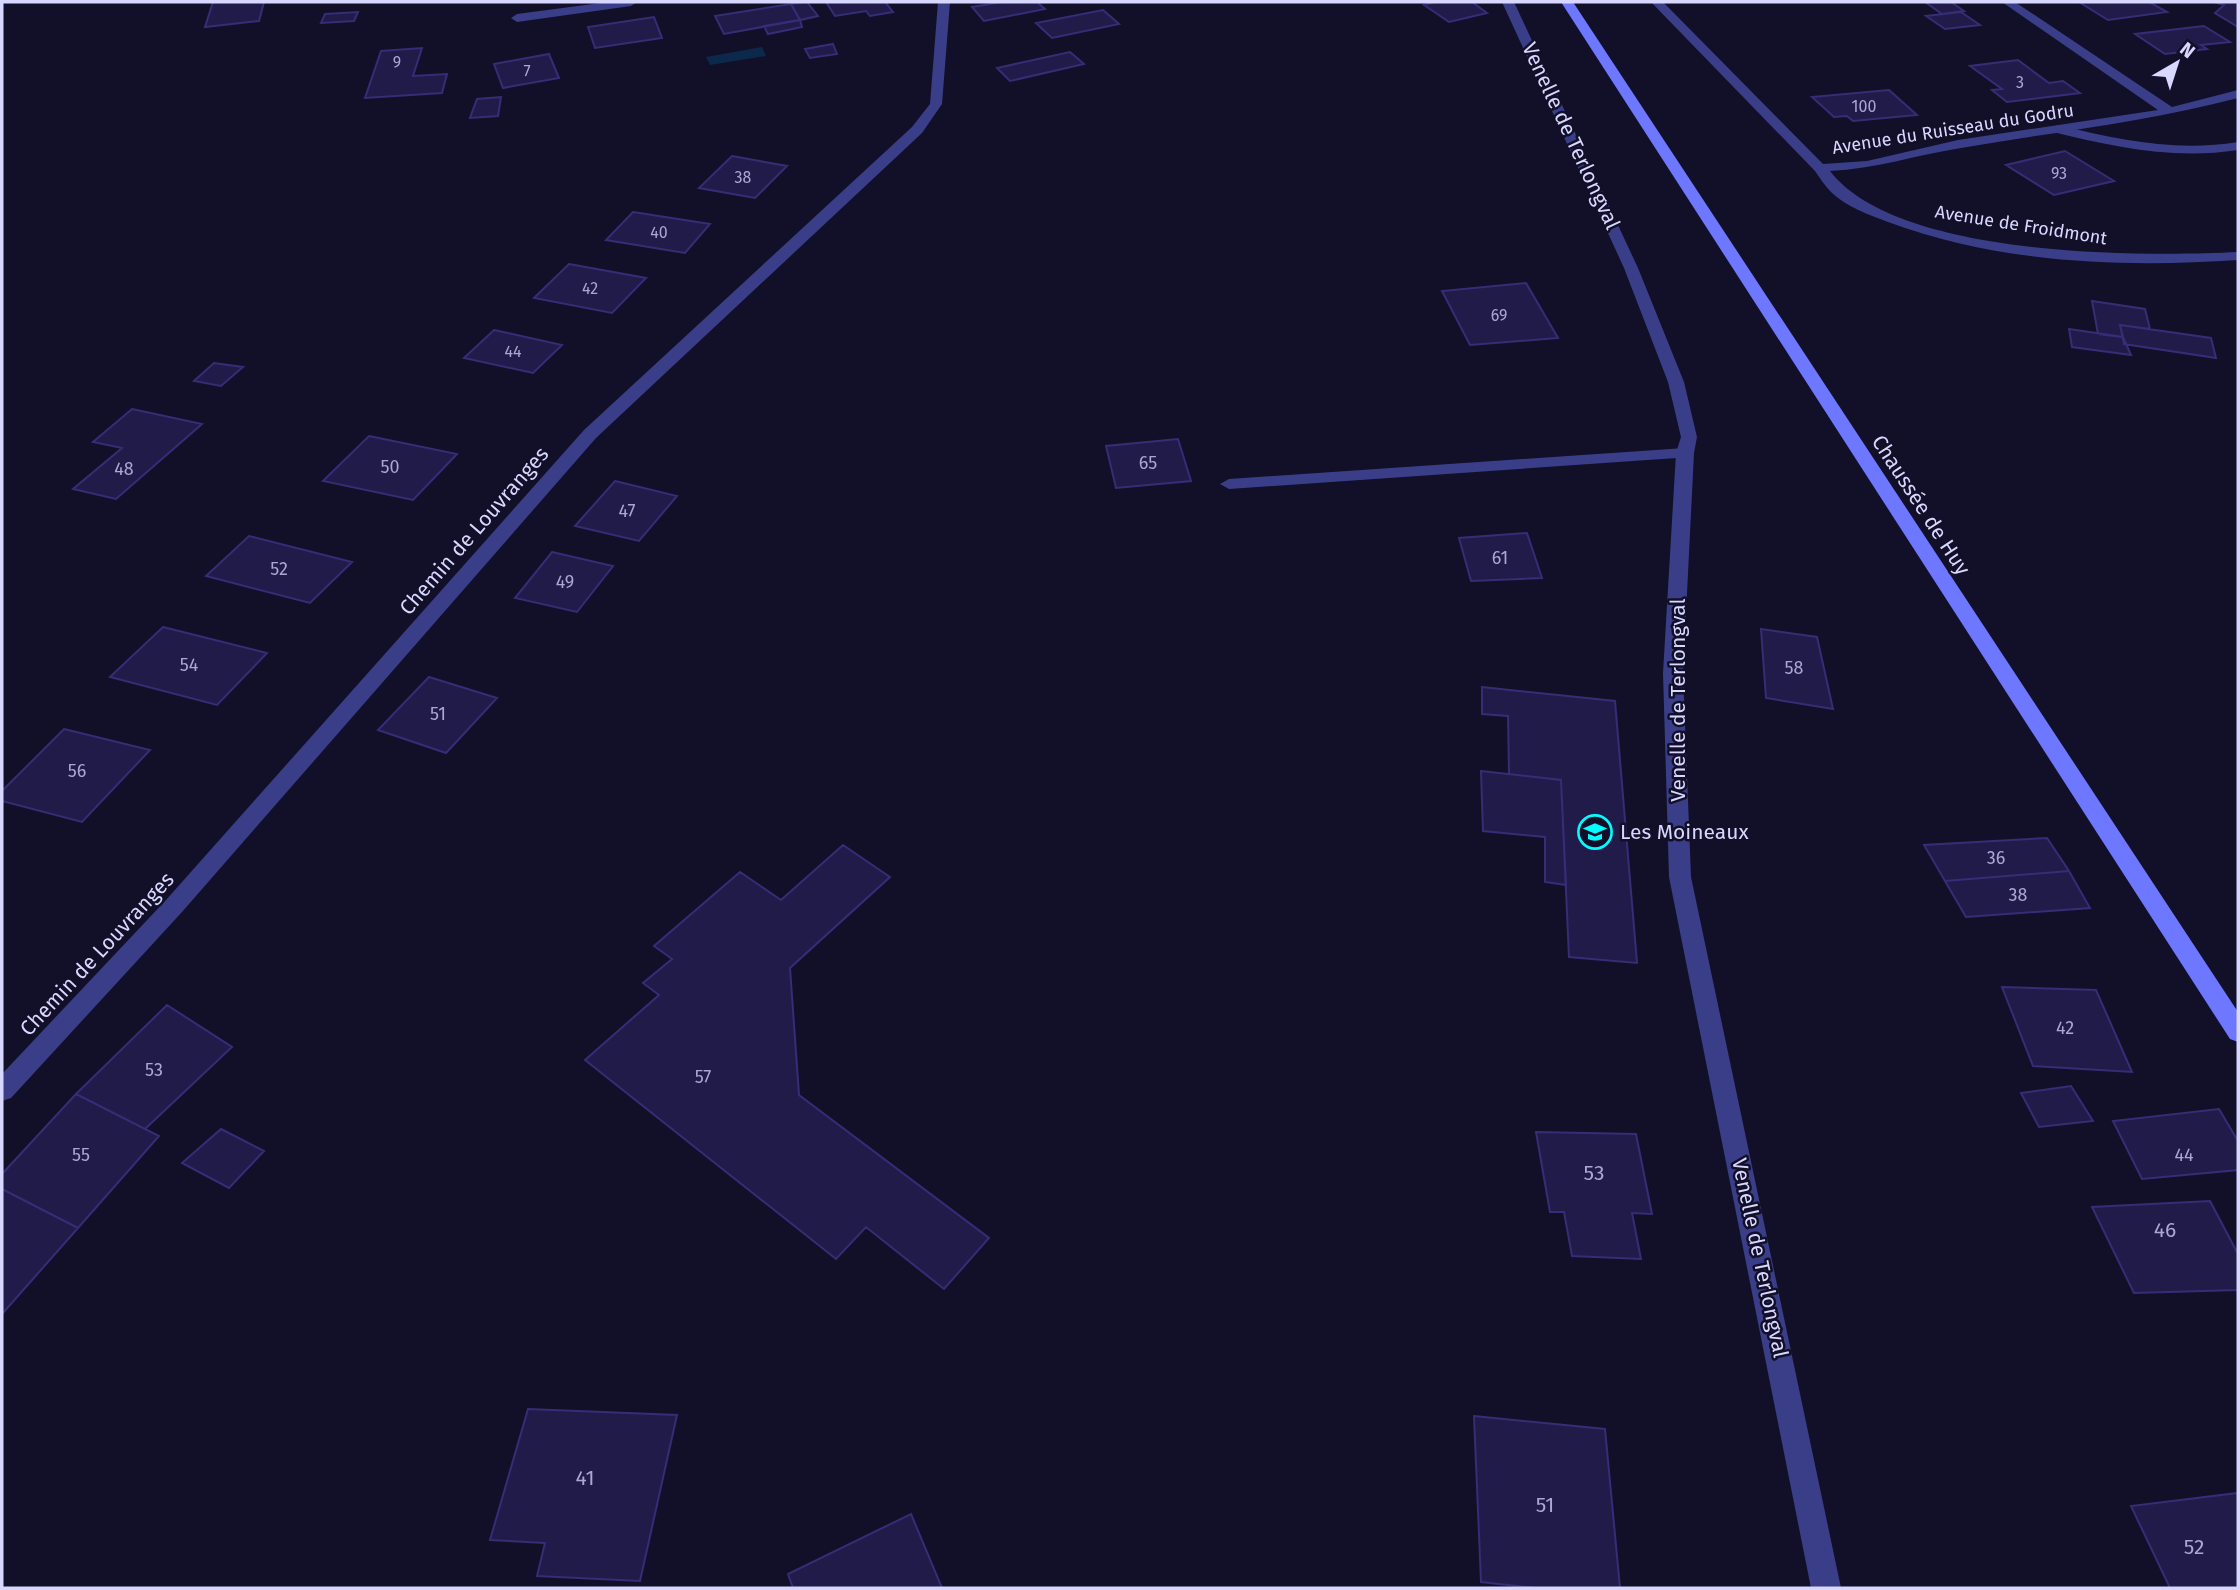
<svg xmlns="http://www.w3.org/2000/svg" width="2240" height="1590" font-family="'Fira Sans',sans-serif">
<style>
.water{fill:#0c294b}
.building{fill:#211b4a;stroke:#352d76;stroke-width:2}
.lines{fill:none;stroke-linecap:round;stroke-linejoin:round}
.lane{fill:#3a3e88;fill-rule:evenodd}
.street{fill:#3a3e88;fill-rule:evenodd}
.secondary{fill:#6e77ff;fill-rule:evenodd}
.labels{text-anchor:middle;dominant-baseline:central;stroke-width:5;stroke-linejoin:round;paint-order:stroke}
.far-number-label{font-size:16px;fill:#aaa8d2}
.far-street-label{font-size:18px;fill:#d8d7ff;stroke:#121028}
.number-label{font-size:18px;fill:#aaa8d2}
.street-label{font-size:21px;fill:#d8d7ff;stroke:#121028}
.poi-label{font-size:21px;fill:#d8d7ff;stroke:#121028;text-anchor:start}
.near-number-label{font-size:21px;fill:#aaa8d2}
</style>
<rect width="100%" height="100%" fill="#121028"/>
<!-- water -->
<path class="water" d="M762 47 766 56 710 65 706 57Z"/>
<!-- building -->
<path class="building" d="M213 2H264L259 21 205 27Z
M807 2 818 16 800 20 791 4Z
M826 2H885L893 12 870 16 866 11 835 16Z
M1002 2H1037L1045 9 984 21 972 7Z
M1435 2H1472L1487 13 1449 22 1424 5Z
M1925 2H1951L1964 11 1942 14Z
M2079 2H2149L2167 12 2108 20Z
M2214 2H2238V27L2215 13 2224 5Z
M791 4 800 20 724 34 715 16Z
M1103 10 1119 24 1052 38 1036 23Z
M358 12 354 21 321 23 325 14Z
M1961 12 1980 25 1945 29 1926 16Z
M654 17 662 38 595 48 588 27Z
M800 20 802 27 768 34 764 26Z
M2204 26 2230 42 2201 45 2207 49 2165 54 2135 34Z
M833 44 837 54 810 58 805 49Z
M422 48 413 76 447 74 442 93 365 98 381 51Z
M1070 52 1084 64 1010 81 997 68Z
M549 54 559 78 503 88 494 64Z
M2018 60 2049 83 2063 81 2080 93 2007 102 1992 90 2002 89 1970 66Z
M1889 90 1917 115 1853 121 1847 116 1834 117 1812 97Z
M501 97 498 116 470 118 477 99Z
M2065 151 2114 181 2054 195 2006 165Z
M732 156 787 166 755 198 699 188Z
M633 212 710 224 685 253 606 240Z
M569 264 646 278 612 313 534 298Z
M1526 283 1558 338 1470 345 1442 291Z
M2092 301 2145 309 2150 329 2120 325 2123 337 2098 334Z
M2120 325 2211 338 2216 358 2124 344Z
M2069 329 2123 337 2131 355 2072 347Z
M494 330 562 345 533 373 464 358Z
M214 363 243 367 221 386 194 381Z
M132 409 202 424 116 499 73 489 122 448 93 442Z
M369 436 457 454 413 500 323 481Z
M1178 439 1191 481 1116 488 1106 446Z
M615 481 677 496 639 541 575 526Z
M1527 533 1542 578 1471 581 1459 538Z
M249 536 352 562 310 603 206 576Z
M552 552 613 566 577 612 515 598Z
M163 627 267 653 217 705 110 677Z
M1761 629 1817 637 1833 709 1766 698Z
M429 677 497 698 446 753 378 730Z
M1482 687 1615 701 1637 963 1569 957 1561 780 1509 774 1508 716 1482 714Z
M64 729 150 750 82 822 2 801V791Z
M1481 771 1561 780 1566 885 1545 882V837L1483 831Z
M2047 838 2069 871 1945 881 1924 845Z
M843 845 890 877 790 968 799 1095 989 1238 944 1289 866 1227 836 1259 585 1060 659 995 643 983 672 959 654 946 740 872 781 900Z
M2069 871 2090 908 1966 917 1945 881Z
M2002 987 2096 990 2132 1072 2033 1066Z
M167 1005 232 1047 145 1129 76 1094Z
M2071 1086 2093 1121 2039 1127 2021 1093Z
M76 1094 159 1136 78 1228 2 1189V1174Z
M2219 1109 2238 1141V1170L2142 1179 2113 1121Z
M221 1129 264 1151 229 1188 182 1163Z
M1536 1132 1636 1134 1652 1214 1632 1213 1641 1259 1572 1256 1564 1212H1550Z
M2 1189 78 1228 2 1314Z
M2210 1201 2238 1254V1290L2134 1293 2092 1207Z
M528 1409 677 1415 640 1581 537 1576 545 1543 490 1540Z
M1474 1416 1605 1429 1620 1588H1536L1481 1582Z
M2238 1493V1588H2170L2131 1506Z
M911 1514 942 1588H793L788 1574Z"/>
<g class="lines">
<!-- lane -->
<path class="lane" d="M2058 125C2119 140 2176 152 2238 142V150C2174 160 2115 147 2053 132L2051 129Z
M1685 448 1694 453 1691 457 1229 489 1220 484 1229 479Z"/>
<!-- street -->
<path class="street" d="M608 2H637L631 6 517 22 511 18 517 14Z
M938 2H950L942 104 922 133 596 438 182 912 11 1098 2 1101V1074L166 900 584 430 912 127 930 104Z
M1502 2H1514L1638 268 1684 382 1697 437 1694 453 1683 673 1691 877 1841 1588H1811L1669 877 1663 673 1676 453 1681 437 1668 382 1624 268Z
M1651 2H1663L1823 164 1867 161 1958 140 2158 110 2002 2H2015L2172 107 2238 90V98C2147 122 2054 132 1961 148 1916 155 1875 169 1830 171 1896 257 2137 257 2238 252V260C2122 268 1998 263 1888 222 1870 215 1846 207 1831 192 1825 186 1820 178 1815 171Z"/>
<!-- secondary -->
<path class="secondary" d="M1561 2H1573L2238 1012V1042L2230 1039Z"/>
</g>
<!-- icons -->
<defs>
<g id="school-ring" transform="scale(1.75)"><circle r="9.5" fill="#121028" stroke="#03fcff" stroke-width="1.5"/><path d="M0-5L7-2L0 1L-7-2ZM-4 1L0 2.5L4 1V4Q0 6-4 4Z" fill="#03fcff"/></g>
</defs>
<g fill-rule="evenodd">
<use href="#school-ring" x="1595" y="832"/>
</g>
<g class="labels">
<!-- far-number labels -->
<g class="far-number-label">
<text x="397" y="62">9</text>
<text x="527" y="71">7</text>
<text x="2020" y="82">3</text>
<text x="1864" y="106">100</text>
<text x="2059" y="173">93</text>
<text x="743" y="177">38</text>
<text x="659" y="232">40</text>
<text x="590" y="288">42</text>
<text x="1499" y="315">69</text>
<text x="513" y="351">44</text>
</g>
<!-- far-street labels -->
<g class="far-street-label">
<text transform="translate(1953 129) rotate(-9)">Avenue du Ruisseau du Godru</text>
<text transform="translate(2021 225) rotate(9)">Avenue de Froidmont</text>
</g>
<!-- number labels -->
<g class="number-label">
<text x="1148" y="463">65</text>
<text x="390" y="467">50</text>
<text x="124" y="469">48</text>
<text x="627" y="511">47</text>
<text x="1500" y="558">61</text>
<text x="279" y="569">52</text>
<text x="565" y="582">49</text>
<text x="189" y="665">54</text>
<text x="1794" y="668">58</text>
<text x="438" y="714">51</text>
<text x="77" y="771">56</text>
<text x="1996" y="858">36</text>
<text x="2018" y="895">38</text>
<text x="2065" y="1028">42</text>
<text x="154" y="1070">53</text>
<text x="703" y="1077">57</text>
<text x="81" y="1155">55</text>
<text x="2184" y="1155">44</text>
</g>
<!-- street labels -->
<g class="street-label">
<text transform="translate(1571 136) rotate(65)">Venelle de Terlongval</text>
<text transform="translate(1921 505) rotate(57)">Chaussée de Huy</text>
<text transform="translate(474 531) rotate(-49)">Chemin de Louvranges</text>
<text transform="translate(1678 700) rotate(-90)">Venelle de Terlongval</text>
<text transform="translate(97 954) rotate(-47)">Chemin de Louvranges</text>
<text transform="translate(1760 1258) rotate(78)">Venelle de Terlongval</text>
</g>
<!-- poi labels -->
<g class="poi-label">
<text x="1620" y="832">Les Moineaux</text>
</g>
<!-- near-number labels -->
<g class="near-number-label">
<text x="1594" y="1173">53</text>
<text x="2165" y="1230">46</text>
<text x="585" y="1478">41</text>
<text x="1545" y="1505">51</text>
<text x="2194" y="1547">52</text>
</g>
</g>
<!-- border -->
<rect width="2240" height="1590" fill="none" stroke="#d8d7ff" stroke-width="7"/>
<!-- north arrow -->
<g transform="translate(2177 63) rotate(39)" stroke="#121028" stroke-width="5" paint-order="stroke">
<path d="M0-5L12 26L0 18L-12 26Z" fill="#d8d7ff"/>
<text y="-10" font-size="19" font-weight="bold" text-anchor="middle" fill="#d8d7ff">N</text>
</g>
</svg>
